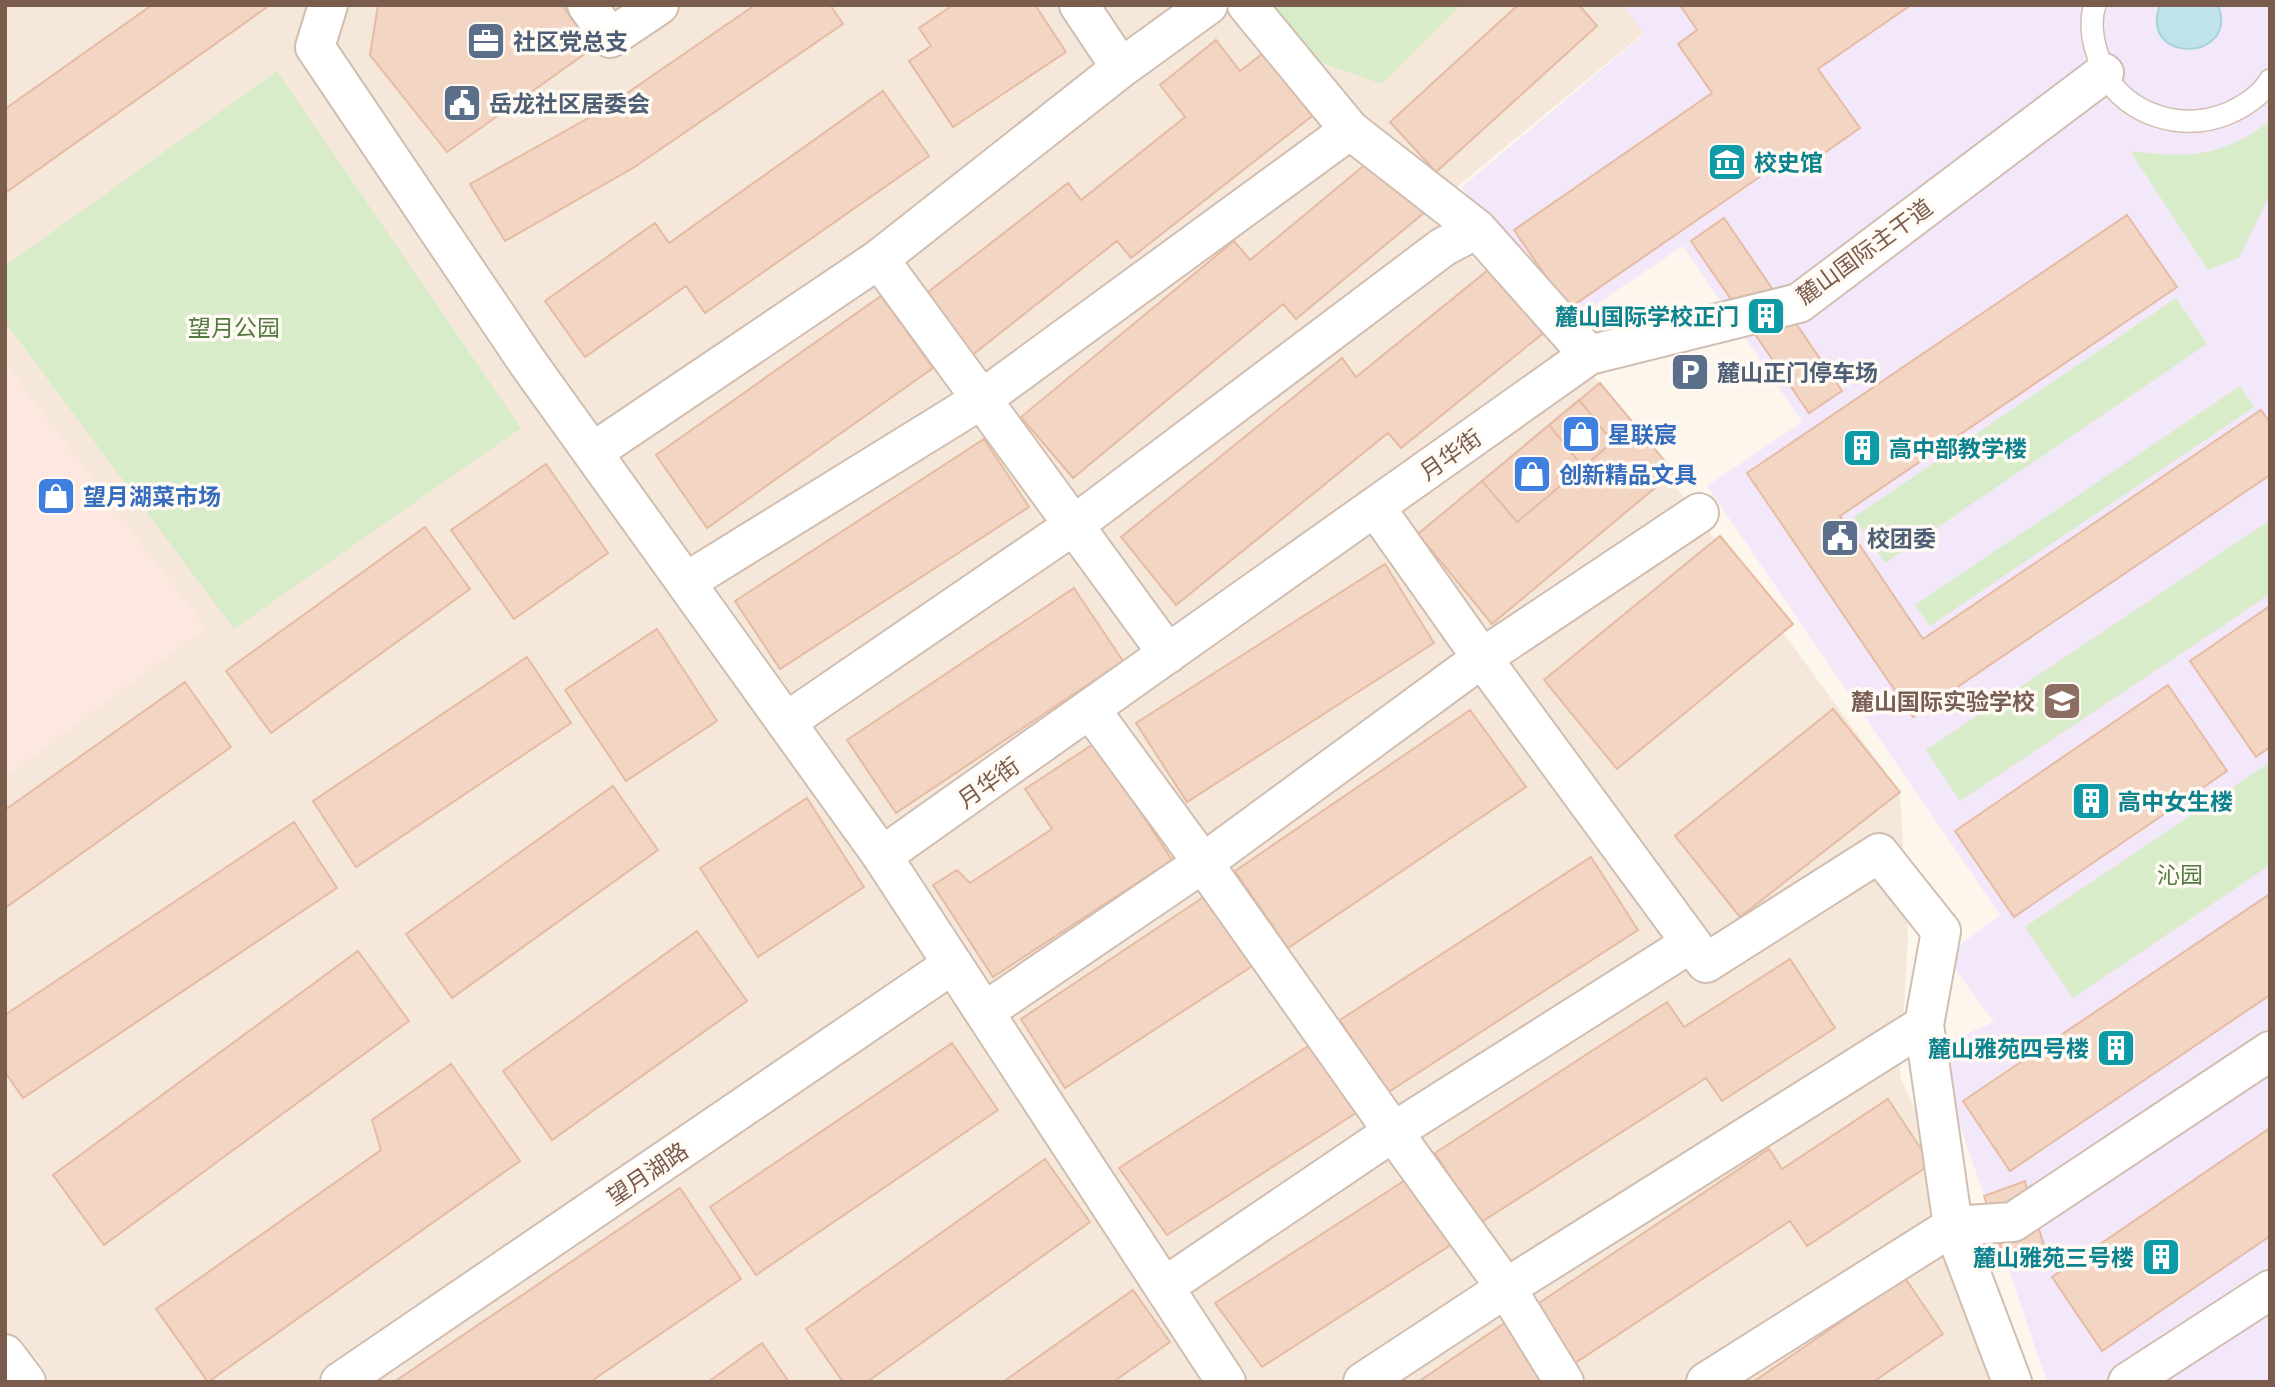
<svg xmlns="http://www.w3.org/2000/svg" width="2275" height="1387" font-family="'Open Sans','Noto Sans SC',sans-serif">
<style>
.residential{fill:#f5e8da}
.commercial{fill:#fde8e0}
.education{fill:#f3e8fa}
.green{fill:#d8ecc9}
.water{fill:#bfe3e8;stroke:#a5d3da;stroke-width:2}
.building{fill:#f3d5c3;stroke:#e6bba3;stroke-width:2}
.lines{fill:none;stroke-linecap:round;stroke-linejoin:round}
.service-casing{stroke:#d1beb0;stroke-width:24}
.minor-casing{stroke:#d1beb0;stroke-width:42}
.service{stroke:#fff;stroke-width:21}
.minor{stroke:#fff;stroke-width:38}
.labels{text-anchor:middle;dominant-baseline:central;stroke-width:7;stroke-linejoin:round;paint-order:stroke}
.service-label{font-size:23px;font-weight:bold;fill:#4e5e75;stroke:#fffaf3;text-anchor:start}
.culture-label{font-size:23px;font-weight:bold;fill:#0d838f;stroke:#fffaf3;text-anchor:start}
.street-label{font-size:23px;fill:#7a5c4d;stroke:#fffaf3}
.park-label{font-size:23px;fill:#537a41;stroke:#fffaf3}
.shop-label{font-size:23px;font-weight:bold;fill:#366cbe;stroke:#fffaf3;text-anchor:start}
.education-label{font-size:23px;font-weight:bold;fill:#785e54;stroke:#fffaf3;text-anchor:end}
</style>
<rect width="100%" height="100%" fill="#fdf6ec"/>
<!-- residential -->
<path class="residential" d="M5 5H1624L1644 33 1426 212 1600 383 1900 792 1908 938 1900 1076 2034 1382H5Z"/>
<!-- commercial -->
<path class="commercial" d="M5 363 206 628 5 778Z"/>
<!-- education -->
<path class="education" d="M1624 5H2270V1382H2047L1960 1125 1946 1043 1994 1022 1946 956 2000 915 1707 486 1802 422 1683 246 1564 326 1462 187 1644 34Z"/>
<!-- green -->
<path class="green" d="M1270 5H1461L1381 84 1306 57Z
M277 71 521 428 234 629 5 322V266Z
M2270 121V194L2239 258 2208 270 2130 151C2188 158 2221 158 2270 121Z
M2176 298 2207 344 1885 563 1854 517Z
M2240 386 2254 407 1930 626 1915 605Z
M2270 520V594L1960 801 1926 750Z
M2270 762V865L2073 998 2025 927Z"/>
<!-- water -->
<path class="water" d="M2160 5H2218C2240 62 2138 65 2160 5Z"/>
<!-- building -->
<path class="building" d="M152 5H270L5 193V109Z
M378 5H562L593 48 447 152 370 55Z
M755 5H830L843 24 633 168 505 241 470 184 601 111Z
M953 5H1035L1066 52 953 127 909 61 931 46 919 28Z
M1518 5H1579L1597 26 1436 172 1390 122Z
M1680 5H1911L1818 69 1860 128 1800 170 1790 156 1568 309 1514 230 1712 93 1678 44 1697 30Z
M1216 40 1240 71 1275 44 1325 106 1131 258 1117 241 971 356 923 296 1068 183 1081 200 1185 117 1160 85Z
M883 91 929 156 705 313 686 286 585 357 545 301 655 223 669 243Z
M1378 154 1425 212 1296 319 1283 304 1073 478 1021 417 1234 241 1250 260Z
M2127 215 2177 287 1840 516 1923 639 2261 410 2270 423V475L1913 717 1747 473Z
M1724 218 1842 391 1809 413 1691 241Z
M1498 262 1551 327 1401 448 1388 433 1176 605 1121 537 1342 358 1356 377Z
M881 296 933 368 707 528 656 455Z
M1600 383 1674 472 1492 624 1418 534Z
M1579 400 1613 442 1583 467 1549 425Z
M1549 425 1583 467 1517 522 1482 481Z
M984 439 1029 507 780 669 735 601Z
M546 464 608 553 514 619 451 530Z
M425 527 470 589 271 733 226 671Z
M1720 536 1793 624 1617 769 1544 680Z
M1385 564 1434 643 1187 802 1136 723Z
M1074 588 1123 661 896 813 847 740Z
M2270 606V747L2256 757 2190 661Z
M657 629 717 721 626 781 565 690Z
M527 657 571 723 356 867 313 801Z
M185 682 231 747 5 908V810Z
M2168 685 2227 771 2014 917 1955 831Z
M1833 709 1900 792 1740 917 1675 836Z
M1470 710 1526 787 1288 948 1235 871Z
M1095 743 1172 860 993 977 933 885 957 870 970 883 1052 829 1025 789Z
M613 786 658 850 452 998 406 934Z
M807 798 864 887 758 957 700 868Z
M294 822 337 888 23 1098 5 1072V1015Z
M1591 857 1638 930 1387 1093 1340 1020Z
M1211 892 1260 961 1065 1088 1021 1019Z
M2270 894V995L2010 1171 1963 1101Z
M697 931 747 1001 552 1140 503 1071Z
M358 951 409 1021 104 1245 53 1175Z
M1790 959 1835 1028 1722 1101 1706 1078 1480 1223 1435 1153 1667 1002 1684 1027Z
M952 1043 998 1110 756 1275 710 1207Z
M1313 1043 1359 1111 1167 1235 1119 1168Z
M451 1064 520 1161 208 1382 156 1309 381 1150 372 1120Z
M1888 1099 1931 1164 1807 1246 1790 1221 1572 1365 1533 1307 1769 1149 1782 1169Z
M2270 1128V1236L2102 1351 2052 1277Z
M1045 1159 1090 1222 867 1382H843L806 1329Z
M1410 1177 1454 1243 1262 1367 1215 1303Z
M2025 1181 2044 1246 2005 1261 1984 1196Z
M680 1188 741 1279 590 1382H394Z
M1905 1278 1943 1334 1873 1382H1753Z
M1133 1290 1170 1342 1113 1382H1003Z
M1512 1318 1553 1382H1418Z
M762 1343 789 1382H708Z"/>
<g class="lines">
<!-- service casing -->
<g class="service-casing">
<path id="service" d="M2095 5C2090 19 2092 39 2097 53 2099 59 2101 67 2104 73 2129 117 2184 132 2229 113 2244 106 2262 95 2270 80"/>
</g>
<!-- minor casing -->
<g class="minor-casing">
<path id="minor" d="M328 5 315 47 528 363 882 856 1226 1382
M587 5 610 38 659 5
M1079 5 1121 68
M1247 5 1350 130 1477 229
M879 259 1168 654
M593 452 879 259 1121 68 1208 5
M686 582 982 399 1350 130
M1090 709 1203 863 1409 1154 1506 1288 1564 1382
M786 722 1074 525 1443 247 1477 229 1589 355
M882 856 1589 355 1799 303 2104 73
M984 1012 1203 863 1482 658 1699 513
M1164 1287 1393 1132 1691 943
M5 1354 26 1382
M340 1382 953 964
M1363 1382 1506 1288 1924 1025 1941 931 1879 853 1706 963 1482 658 1375 507
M1706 1382 1953 1226 1924 1025
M2012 1382 1953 1226 2013 1222 2270 1051
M2128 1382 2270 1290"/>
</g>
<!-- service -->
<use href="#service" class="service"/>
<!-- minor -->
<use href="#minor" class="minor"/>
</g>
<!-- icons -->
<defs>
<g id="office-square" transform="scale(2.0125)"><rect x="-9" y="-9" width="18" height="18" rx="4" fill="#5c6f8a" stroke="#fffaf3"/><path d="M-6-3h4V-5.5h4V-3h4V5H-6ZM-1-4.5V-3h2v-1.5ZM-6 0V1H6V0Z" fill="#fff"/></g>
<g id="civic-square" transform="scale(2.0125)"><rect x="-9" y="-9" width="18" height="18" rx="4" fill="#5c6f8a" stroke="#fffaf3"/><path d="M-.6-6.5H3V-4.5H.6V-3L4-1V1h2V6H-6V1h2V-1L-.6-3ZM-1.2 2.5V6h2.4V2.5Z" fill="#fff"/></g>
<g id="museum-square" transform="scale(2.0125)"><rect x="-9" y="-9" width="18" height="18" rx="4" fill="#0f9aa8" stroke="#fffaf3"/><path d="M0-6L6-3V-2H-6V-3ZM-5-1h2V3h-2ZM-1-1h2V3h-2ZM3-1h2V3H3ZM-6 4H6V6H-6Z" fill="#fff"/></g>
<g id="building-square" transform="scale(2.0125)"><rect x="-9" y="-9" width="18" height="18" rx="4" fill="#0f9aa8" stroke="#fffaf3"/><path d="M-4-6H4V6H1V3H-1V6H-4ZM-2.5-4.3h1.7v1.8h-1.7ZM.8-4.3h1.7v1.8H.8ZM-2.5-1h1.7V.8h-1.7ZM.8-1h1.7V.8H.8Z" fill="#fff"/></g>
<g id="parking-square" transform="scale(2.0125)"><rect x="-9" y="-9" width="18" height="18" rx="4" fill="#5c6f8a" stroke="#fffaf3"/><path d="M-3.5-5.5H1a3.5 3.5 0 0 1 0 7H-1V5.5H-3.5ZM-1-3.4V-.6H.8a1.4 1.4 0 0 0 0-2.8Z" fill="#fff"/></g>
<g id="shop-square" transform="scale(2.0125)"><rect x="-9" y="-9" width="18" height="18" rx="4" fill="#3f7fe0" stroke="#fffaf3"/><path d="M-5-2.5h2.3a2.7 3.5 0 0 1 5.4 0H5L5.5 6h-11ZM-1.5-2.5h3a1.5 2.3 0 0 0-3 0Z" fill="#fff"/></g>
<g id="school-square" transform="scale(2.0125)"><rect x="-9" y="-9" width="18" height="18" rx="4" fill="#8d6e63" stroke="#fffaf3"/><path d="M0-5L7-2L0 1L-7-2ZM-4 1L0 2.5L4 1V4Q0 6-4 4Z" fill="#fff"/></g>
</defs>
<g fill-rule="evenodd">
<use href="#office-square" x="486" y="41"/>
<use href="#civic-square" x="462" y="103"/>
<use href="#museum-square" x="1727" y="162"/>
<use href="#building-square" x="1766" y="316"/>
<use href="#parking-square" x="1690" y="372"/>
<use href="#shop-square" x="1581" y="434"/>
<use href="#building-square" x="1862" y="448"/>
<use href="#shop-square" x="1532" y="474"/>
<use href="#shop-square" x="56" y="496"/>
<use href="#civic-square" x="1840" y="538"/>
<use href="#school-square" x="2062" y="701"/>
<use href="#building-square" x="2091" y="801"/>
<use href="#building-square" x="2116" y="1048"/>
<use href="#building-square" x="2161" y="1257"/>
</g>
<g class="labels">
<!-- service labels -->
<g class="service-label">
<text x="513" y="41">社区党总支</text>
<text x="489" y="103">岳龙社区居委会</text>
<text x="1717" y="372">麓山正门停车场</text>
<text x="1867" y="538">校团委</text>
</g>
<!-- culture labels -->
<g class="culture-label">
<text x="1754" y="162">校史馆</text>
<text x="1739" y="316" text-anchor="end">麓山国际学校正门</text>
<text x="1889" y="448">高中部教学楼</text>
<text x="2118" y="801">高中女生楼</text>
<text x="2089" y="1048" text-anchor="end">麓山雅苑四号楼</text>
<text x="2134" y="1257" text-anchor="end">麓山雅苑三号楼</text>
</g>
<!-- street labels -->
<g class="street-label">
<text transform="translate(1864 251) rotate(-36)">麓山国际主干道</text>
<text transform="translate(1450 454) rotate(-35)">月华街</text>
<text transform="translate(988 782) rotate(-35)">月华街</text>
<text transform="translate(647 1173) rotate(-34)">望月湖路</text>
</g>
<!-- park labels -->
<g class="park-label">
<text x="234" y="327">望月公园</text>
<text x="2180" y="874">沁园</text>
</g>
<!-- shop labels -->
<g class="shop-label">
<text x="1608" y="434">星联宸</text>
<text x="1559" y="474">创新精品文具</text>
<text x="83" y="496">望月湖菜市场</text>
</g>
<!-- education labels -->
<g class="education-label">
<text x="2035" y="701">麓山国际实验学校</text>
</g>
</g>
<!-- border -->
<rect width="2275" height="1387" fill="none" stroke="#7a5c4d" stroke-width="14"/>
</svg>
